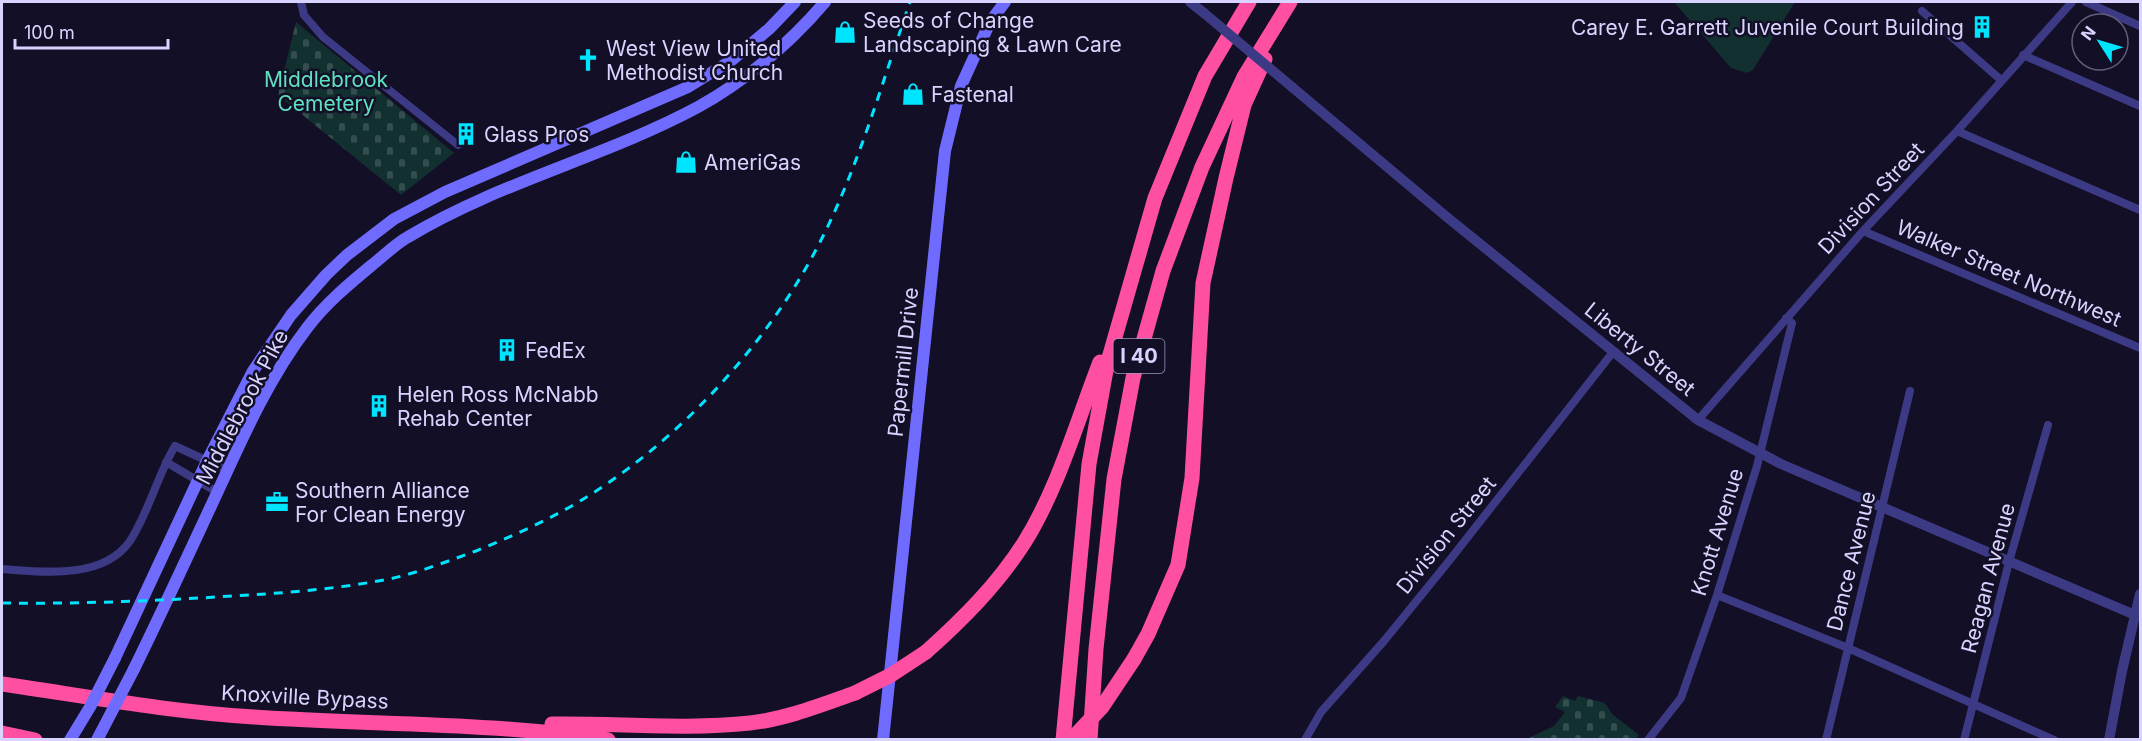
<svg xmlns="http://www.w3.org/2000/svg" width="2142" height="741" font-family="Inter,sans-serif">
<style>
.cemetery{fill:url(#cemetery-stones)}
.park{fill:#12302f}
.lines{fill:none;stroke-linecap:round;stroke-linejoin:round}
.minor{stroke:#3d3a85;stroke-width:8}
.tertiary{stroke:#3d3a85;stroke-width:10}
.secondary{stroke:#6f6bff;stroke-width:12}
.motorway{stroke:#ff4fa3;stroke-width:15}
.rail{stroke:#00e5ff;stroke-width:3;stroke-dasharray:9 8;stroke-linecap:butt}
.tertiary-bridge{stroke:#3d3a85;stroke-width:10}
.secondary-bridge{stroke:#6f6bff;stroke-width:12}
.motorway-bridge{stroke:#ff4fa3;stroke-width:15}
.labels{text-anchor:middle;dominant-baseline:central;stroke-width:5;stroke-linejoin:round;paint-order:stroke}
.shield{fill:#130f26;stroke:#9e99be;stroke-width:1.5}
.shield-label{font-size:20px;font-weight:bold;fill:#d9d4ff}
.poi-label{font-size:21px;fill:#d9d4ff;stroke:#130f26;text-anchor:start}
.park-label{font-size:21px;fill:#5fe0c0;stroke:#130f26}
.street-label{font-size:21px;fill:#d9d4ff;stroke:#130f26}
</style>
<defs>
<pattern id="cemetery-stones" width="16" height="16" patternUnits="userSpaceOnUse" patternTransform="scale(1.5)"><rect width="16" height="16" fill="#12302f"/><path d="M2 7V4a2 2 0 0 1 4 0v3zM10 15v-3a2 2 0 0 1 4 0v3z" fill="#344d4e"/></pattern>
</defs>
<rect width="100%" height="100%" fill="#130f26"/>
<!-- cemetery -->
<path class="cemetery" d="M296 22 454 153 401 195 278 95Z
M1563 696 1575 701 1578 696 1605 703 1612 714 1639 735 1635 740 1527 739 1554 726 1565 712 1555 707Z"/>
<!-- park -->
<path class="park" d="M1674 2H1795L1753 70 1747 73 1731 68Z"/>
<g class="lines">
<!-- minor -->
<path class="minor" d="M301 2 304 15 323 37 458 145
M2086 2 2140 26
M1922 11 2001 80
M2023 55 2140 106
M1957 131 2140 210
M1863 231 2140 348
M1698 420 1863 231 1957 131 2072 2
M166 462 217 492
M2 569C42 572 103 580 130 541 149 512 157 476 175 446L227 470
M1717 595 1848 648 2054 740
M1305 740 1321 712 1384 641 1449 561 1613 352
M1648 740 1681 698 1717 595 1757 466 1792 323 1786 318
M1826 740 1910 391
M1964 740 2009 562 2048 425"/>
<!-- tertiary -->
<path class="tertiary" d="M1190 2 1204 13
M1292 87 1448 218 1698 420 1781 464 2135 615
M2109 740 2122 671 2140 594"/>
<!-- secondary -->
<path class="secondary" d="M115 658 207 461 253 371 291 315 326 275 347 255 394 219 445 192 688 87 732 60 769 29 795 2
M134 669C163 610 190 551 218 491 243 436 270 376 307 328 325 304 349 284 372 265 384 256 395 244 408 237 499 182 605 157 698 107 746 80 790 43 825 2
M883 740 945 151 961 86 990 22 1005 2"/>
<!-- motorway -->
<path class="motorway" d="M926 652C963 619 997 585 1024 543 1058 489 1077 421 1100 362
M1134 659 1148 634 1178 565 1192 478 1203 283 1226 178 1244 105 1265 59
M2 684C85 696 170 712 254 717 372 725 491 722 608 740
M552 724C618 723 684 730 750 723 786 719 821 705 855 693
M2 733 35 740
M1063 740 1089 464 1107 365 1155 198 1205 76 1249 2
M1090 740 1096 649 1114 479 1133 378 1163 271 1202 167 1244 77 1290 2"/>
<!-- rail -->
<path class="rail" d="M2 603C78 604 156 601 232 596 285 593 337 589 389 579 418 573 448 561 476 551 512 536 547 521 580 501 677 443 766 346 818 246 858 169 882 83 910 2"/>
<!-- tertiary-bridge -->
<path class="tertiary-bridge" d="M1204 13 1292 87"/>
<!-- secondary-bridge -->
<path class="secondary-bridge" d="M70 740 90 707 115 658
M97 740 134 669"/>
<!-- motorway-bridge -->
<path class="motorway-bridge" d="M855 693 891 675 926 652
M1071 740 1102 707 1134 659"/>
</g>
<!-- icons -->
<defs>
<g id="building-bare" transform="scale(1.8)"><path d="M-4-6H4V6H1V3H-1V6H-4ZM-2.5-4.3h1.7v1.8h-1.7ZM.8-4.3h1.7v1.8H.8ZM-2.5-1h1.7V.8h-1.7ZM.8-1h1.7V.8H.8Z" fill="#00e5ff" stroke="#130f26" stroke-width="2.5" paint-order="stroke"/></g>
<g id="shop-bare" transform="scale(1.8)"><path d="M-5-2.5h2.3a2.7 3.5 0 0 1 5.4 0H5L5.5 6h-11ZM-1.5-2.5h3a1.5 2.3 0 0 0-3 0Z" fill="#00e5ff" stroke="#130f26" stroke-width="2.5" paint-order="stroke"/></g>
<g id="church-bare" transform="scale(1.8)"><path d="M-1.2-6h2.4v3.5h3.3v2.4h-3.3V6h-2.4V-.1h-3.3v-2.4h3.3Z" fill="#00e5ff" stroke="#130f26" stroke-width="2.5" paint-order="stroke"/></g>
<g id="office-bare" transform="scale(1.8)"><path d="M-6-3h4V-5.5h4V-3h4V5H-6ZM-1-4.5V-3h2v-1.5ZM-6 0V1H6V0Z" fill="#00e5ff" stroke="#130f26" stroke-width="2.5" paint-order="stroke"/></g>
</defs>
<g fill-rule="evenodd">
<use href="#building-bare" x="1982" y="27"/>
<use href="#shop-bare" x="845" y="32"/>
<use href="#church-bare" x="588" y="60"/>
<use href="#shop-bare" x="913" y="94"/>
<use href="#building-bare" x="466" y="134"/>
<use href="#shop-bare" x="686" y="162"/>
<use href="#building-bare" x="507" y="350"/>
<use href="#building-bare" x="379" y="406"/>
<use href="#office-bare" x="277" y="502"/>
</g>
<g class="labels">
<!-- shield labels -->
<rect class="shield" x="1113.5" y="339" width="51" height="34" rx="4.5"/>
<g class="shield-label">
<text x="1139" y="356">I 40</text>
</g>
<!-- poi labels -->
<g class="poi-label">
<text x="863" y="20">Seeds of Change<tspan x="863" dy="24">Landscaping &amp; Lawn Care</tspan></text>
<text x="1964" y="27" text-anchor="end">Carey E. Garrett Juvenile Court Building</text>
<text x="606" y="48">West View United<tspan x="606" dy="24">Methodist Church</tspan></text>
<text x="931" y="94">Fastenal</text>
<text x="484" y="134">Glass Pros</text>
<text x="704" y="162">AmeriGas</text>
<text x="525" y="350">FedEx</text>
<text x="397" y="394">Helen Ross McNabb<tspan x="397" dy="24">Rehab Center</tspan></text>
<text x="295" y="490">Southern Alliance<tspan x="295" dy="24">For Clean Energy</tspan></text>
</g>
<!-- park labels -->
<g class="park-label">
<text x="326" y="79">Middlebrook<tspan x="326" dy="24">Cemetery</tspan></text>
</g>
<!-- street labels -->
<g class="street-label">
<text transform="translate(1871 198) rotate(-47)">Division Street</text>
<text transform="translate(2009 273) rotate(23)">Walker Street Northwest</text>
<text transform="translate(1640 349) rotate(39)">Liberty Street</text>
<text transform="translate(903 362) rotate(-84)">Papermill Drive</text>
<text transform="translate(242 407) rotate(-62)">Middlebrook Pike</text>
<text transform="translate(1717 532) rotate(-73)">Knott Avenue</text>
<text transform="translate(1446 535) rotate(-51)">Division Street</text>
<text transform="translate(1851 561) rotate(-76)">Dance Avenue</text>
<text transform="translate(1988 578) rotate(-75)">Reagan Avenue</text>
<text transform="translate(305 697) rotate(3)">Knoxville Bypass</text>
</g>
</g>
<!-- border -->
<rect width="2142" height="741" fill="none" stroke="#d9d4ff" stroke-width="6"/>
<!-- north arrow -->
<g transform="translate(2100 42) rotate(307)"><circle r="28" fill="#130f26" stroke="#625e7d" stroke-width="1.5"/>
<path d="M0-4.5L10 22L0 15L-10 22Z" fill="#00e5ff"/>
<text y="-9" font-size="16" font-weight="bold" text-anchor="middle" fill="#d9d4ff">N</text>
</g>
<!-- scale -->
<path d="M15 39v9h153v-9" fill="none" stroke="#d9d4ff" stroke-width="3"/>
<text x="24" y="39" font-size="18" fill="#d9d4ff" stroke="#130f26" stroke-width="4.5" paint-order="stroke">100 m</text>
</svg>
